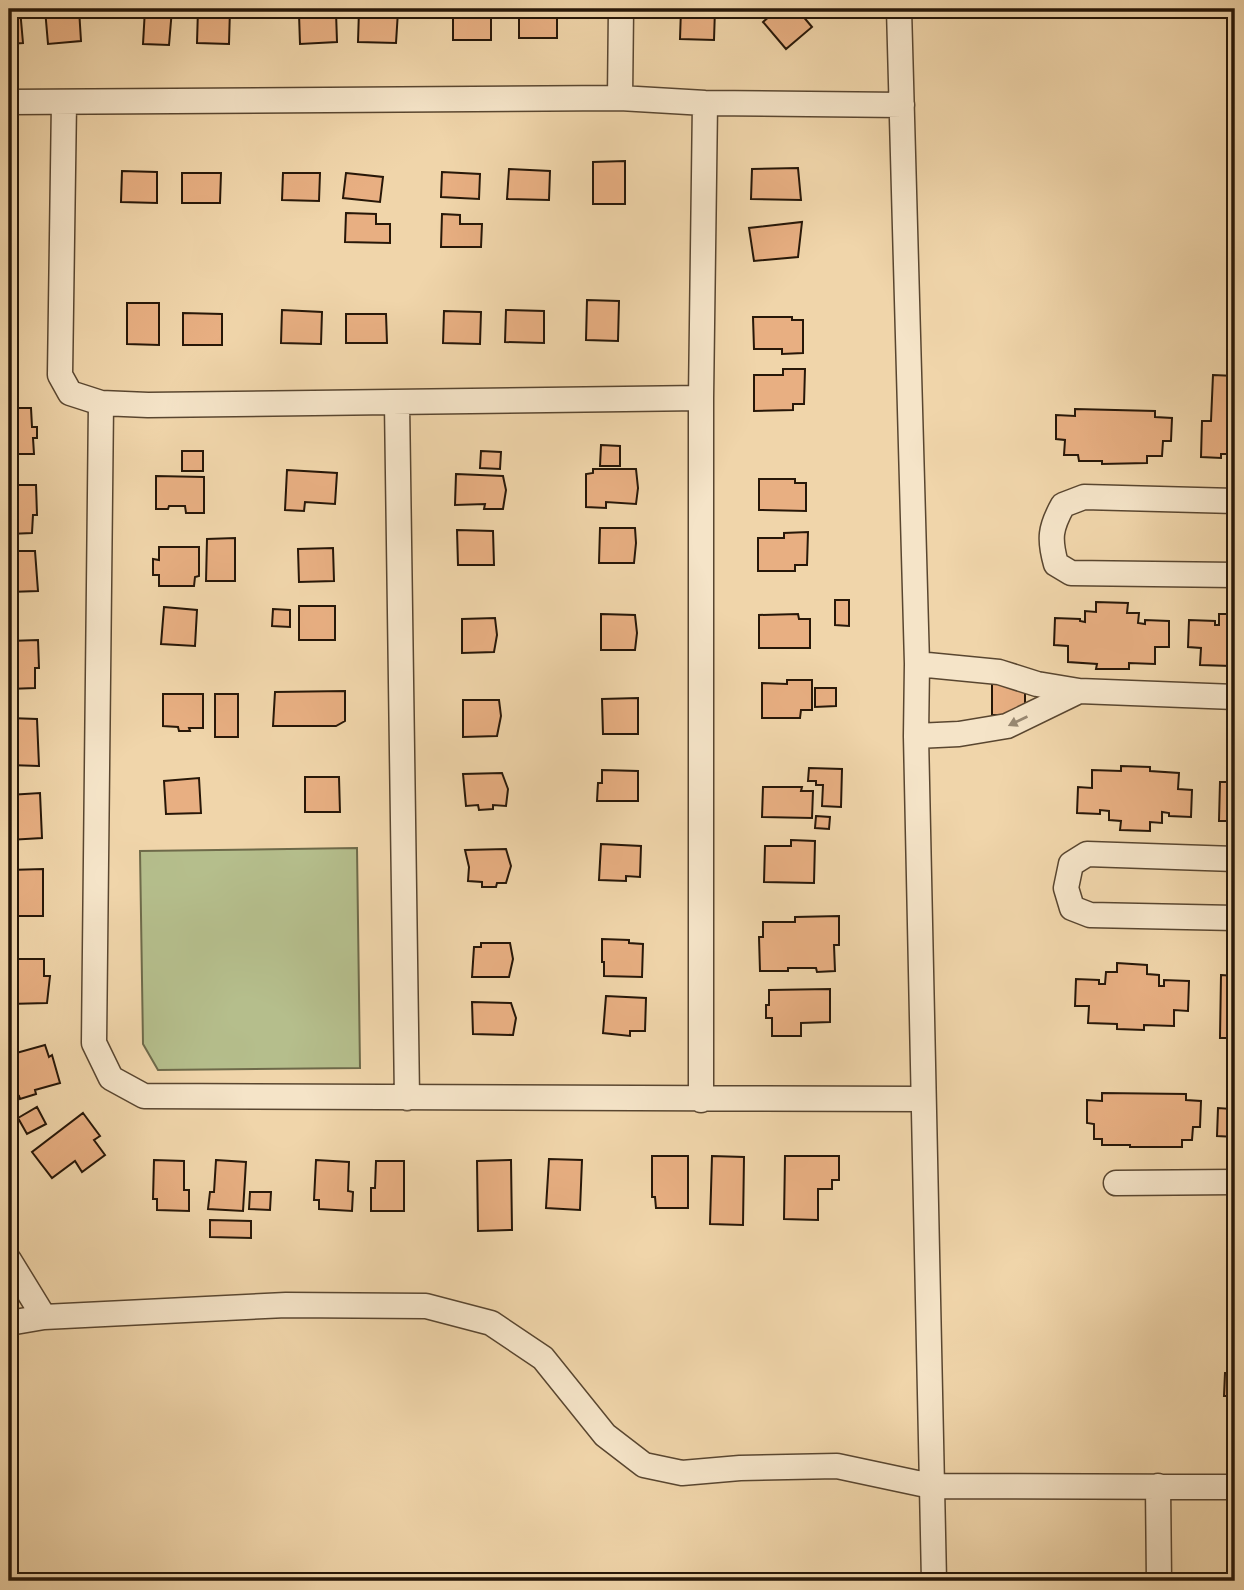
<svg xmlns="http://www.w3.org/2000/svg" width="1244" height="1590" font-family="'Libre Bodoni',serif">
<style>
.green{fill:#b5be8c;stroke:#6e6a4a;stroke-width:2}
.building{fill:#e8af82;stroke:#271708;stroke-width:2}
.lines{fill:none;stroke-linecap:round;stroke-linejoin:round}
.street-casing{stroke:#594630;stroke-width:27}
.street{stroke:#f5e4c8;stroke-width:24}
.oneway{fill:#988872}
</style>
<rect width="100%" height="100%" fill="#f0d5aa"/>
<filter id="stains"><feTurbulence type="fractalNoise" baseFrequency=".00286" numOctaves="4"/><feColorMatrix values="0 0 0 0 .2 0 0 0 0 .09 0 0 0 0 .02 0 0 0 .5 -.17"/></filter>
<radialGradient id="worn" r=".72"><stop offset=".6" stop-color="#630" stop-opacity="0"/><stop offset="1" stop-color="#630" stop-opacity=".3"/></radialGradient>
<!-- green -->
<path class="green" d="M357 848 360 1068 158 1070 143 1044 140 851Z"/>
<!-- building -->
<path class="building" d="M9 9H20L23 43 9 44Z
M45 9H79L81 41 48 44Z
M145 9H172L169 45 143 44Z
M198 9H230L229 44 197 43Z
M681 9H715L714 40 680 39Z
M778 9H797L812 27 786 49 763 22Z
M359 10 398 11 396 43 358 42Z
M453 10 491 11V40H453Z
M336 12 337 42 300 44 299 14Z
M519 12H557V38H519Z
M9 59H14L15 76H9Z
M625 161V204H593V162Z
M798 168 801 200 751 199 752 169Z
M509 169 550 171 549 200 507 199Z
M122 171 157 172V203L121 202Z
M442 172 480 174 479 199 441 197Z
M182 173H221L220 203H182Z
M283 173H320L319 201 282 200Z
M346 173 383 177 380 202 343 198Z
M346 213 376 214V224H390V243L345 242Z
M442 214 460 215V224H482L481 247H441Z
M802 222 798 257 754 261 749 228Z
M587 300 619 301 618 341 586 340Z
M127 303H159V345L127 344Z
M282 310 322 312 321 344 281 343Z
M506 310 544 311V343L505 342Z
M444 311 481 312 480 344 443 343Z
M183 313 222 314V345H183Z
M346 314H386L387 343H346Z
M753 317H792V320H803V353L782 354V349H754Z
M783 369H805L804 404H793V410L754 411V375H783Z
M1213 375 1235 376V454H1221V458L1201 457 1202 421H1211Z
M9 408H31L32 427H37V438H33L34 454H9Z
M1075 409 1155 411V417L1172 418 1171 441H1163L1162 456H1147V463L1102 464V461H1079L1078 455H1064L1065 440 1056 439V415L1075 416Z
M601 445 620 446V466H600Z
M182 451H203V471H182Z
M481 451 501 452 500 469 480 468Z
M593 469H636L638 488 636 504 606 502V508L586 507V474L593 473Z
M287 470 337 473 335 504 305 502 304 511 285 510Z
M456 474 503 476 506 490 503 509H484L485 504 455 505Z
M156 476 204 477V513H186L185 506H169L168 509H156Z
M759 479H795V483H806V511L759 510Z
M9 485H36L37 515H33L32 533 9 534Z
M600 528H635L636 543 634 563H599Z
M457 530 493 531 494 565H458Z
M808 532 807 565H795V571H758V538H784V533Z
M235 538V581H206L207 539Z
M159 547H199V576L195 577 194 586H159V575H153V559L159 560Z
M333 548 334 581 299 582 298 549Z
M9 551H35L38 591 9 592Z
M835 600H849V626L835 625Z
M1096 602 1128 603 1127 613H1139L1138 623 1145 624V620L1169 621V647H1155V664L1129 663V669H1096L1097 664 1068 662V646L1054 645 1055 618 1080 619V621L1085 622V611L1096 612Z
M1230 605H1235V670H1231V666L1200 665 1201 648 1188 647 1189 620 1215 621V625H1219V614H1230Z
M299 606H335V640H299Z
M164 607 197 610 195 646 161 644Z
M273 609 290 610V627L272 626Z
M601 614 635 615 637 633 635 650H601Z
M798 614 799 619H810V648H759V615Z
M495 618 497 635 494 652 462 653V619Z
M38 640 39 668H35V688L9 689V641Z
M787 680H812V710H801L800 718H762V683L787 684Z
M992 683H1025V715H992Z
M815 688H836V706L815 707Z
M345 691V721L336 726H273L275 692Z
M163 694H203V728H189L190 731H179L178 727 163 726Z
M215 694H238V737H215Z
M638 698V734H603L602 699Z
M463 700H499L501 716 497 736 463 737Z
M9 718 37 719 39 766 9 765Z
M1234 737 1235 821H1219L1220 782H1229L1230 767H1234Z
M1121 766 1150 767V771L1179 773 1178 789 1192 790 1191 817 1169 816V813L1162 812V823L1150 822V831L1120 830 1121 821 1109 820V811L1100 810V814L1077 813 1078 787 1092 788V770L1121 771Z
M809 768 842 769 841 807 822 806 823 785H816V781H808Z
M602 770 638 771V801H597L598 783H602Z
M502 773 508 789 506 806 493 805V809L479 810 478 805 466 806 463 774Z
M305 777H339L340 812H305Z
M199 778 201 813 166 814 164 781Z
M763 787H802L801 791H813L812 818 762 817Z
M40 793 42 838 9 840V795Z
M816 816 830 817 829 829 815 828Z
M791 840 815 841 814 883 764 882 765 846H791Z
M601 844 641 846 640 877 626 876V881L599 880Z
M506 849 511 866 506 883H497L496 887H482V882L468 881 469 867 465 850Z
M43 869V916H9V870Z
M839 916V945H834L835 971 817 972 816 968H788V971H760L759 937H763V922H795V917Z
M602 939 629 940V943L643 944 642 977 604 976V962H602Z
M481 943H510L513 959 509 977H472L474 947H481Z
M12 959H44V976H50L47 1003 9 1004V973H12Z
M1117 963 1147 965V974L1159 975V986H1164V980L1189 981 1188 1011 1174 1010V1026L1144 1025V1030L1117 1029V1024L1088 1023 1089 1006H1075L1076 979 1099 980V984H1105L1106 972H1117Z
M1221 975 1235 976V1052H1231V1038H1220Z
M830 989V1022L801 1023V1036H772V1018H766V1005H769V990Z
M606 996 646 998 645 1031H630V1036L603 1033Z
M472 1002 511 1003 516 1018 513 1035 473 1034Z
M45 1045 49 1057 52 1055 60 1083 35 1090 36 1094 20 1099 19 1096 9 1099V1055Z
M1231 1091H1235V1137L1217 1136 1218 1108 1231 1109Z
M1102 1093 1186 1094V1100L1201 1101 1200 1127H1193L1192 1140H1182V1147H1130V1145H1102V1139H1094V1124L1087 1123V1100L1102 1101Z
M37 1107 46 1124 27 1134 18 1118Z
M83 1113 100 1136 94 1140 105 1155 82 1172 75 1161 52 1178 32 1152Z
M652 1156H688V1208H656L655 1197H652Z
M712 1156 744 1157 743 1225 710 1224Z
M785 1156H839V1180H832V1189H818V1220L784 1219Z
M549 1159 582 1160 580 1210 546 1208Z
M154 1160 184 1161V1190H189V1211L157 1210V1199H153Z
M216 1160 246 1162 243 1211 208 1209 210 1192H214Z
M316 1160 349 1162 348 1191 353 1192 352 1211 319 1209V1200H314Z
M511 1160 512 1230 478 1231 477 1161Z
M376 1161H404V1211H371V1188H375Z
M250 1192H271L270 1210 249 1209Z
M210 1220 251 1221V1238L210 1237Z
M1234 1359 1235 1396H1224L1225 1373H1233Z"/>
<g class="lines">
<!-- street casing -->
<g class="street-casing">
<path id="street" d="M899 9 917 664 916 736 934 1581
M620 98 621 9
M9 102 620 98 705 103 902 105
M64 102 60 375 70 393 101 403 148 405 701 398
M101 403 94 1043 111 1078 144 1096 923 1099
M397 403 407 1098
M1235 501 1084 497 1063 505C1050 528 1049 539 1056 564L1071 573 1235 575
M917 664 999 672 1037 684 1079 691 1235 697
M916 736 959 734 1007 726 1079 691
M1235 859 1087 854 1071 864 1066 888 1072 908 1090 915 1235 918
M701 1100V398L705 103
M1116 1183 1235 1182
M9 1260 44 1317
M9 1323 44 1317 286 1305 426 1306 491 1323 543 1358 605 1435 644 1465 682 1473 740 1468 837 1466 931 1486 1235 1487
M1158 1486 1159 1581"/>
</g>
<!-- street -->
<use href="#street" class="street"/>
</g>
<!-- one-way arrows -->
<defs><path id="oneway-solid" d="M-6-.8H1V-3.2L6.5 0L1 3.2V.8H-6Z" transform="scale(1.75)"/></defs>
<use class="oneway" href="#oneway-solid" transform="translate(1018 721) rotate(154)"/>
<!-- margin -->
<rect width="1244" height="1590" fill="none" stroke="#f0d5aa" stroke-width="35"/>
<rect x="10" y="10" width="1223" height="1569" fill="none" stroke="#271708" stroke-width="3.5"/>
<rect x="18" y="18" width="1209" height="1555" fill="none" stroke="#271708" stroke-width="2"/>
<rect width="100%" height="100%" filter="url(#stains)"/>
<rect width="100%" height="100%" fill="url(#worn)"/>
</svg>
